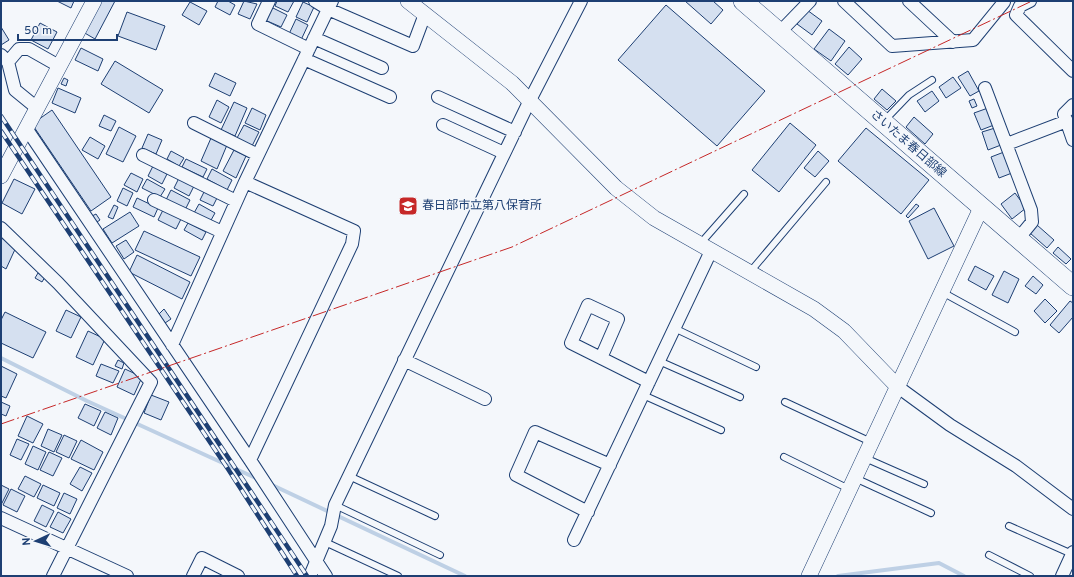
<svg xmlns="http://www.w3.org/2000/svg" width="1074" height="577" font-family="Overpass,'Noto Sans JP',sans-serif">
<style>
.lines{fill:none;stroke-linecap:round;stroke-linejoin:round}
.stream{stroke:#bed0e5;stroke-width:4}
.building{fill:#d5e0f0;stroke:#1d3f73}
.service-casing{stroke:#1d3f73;stroke-width:8}
.minor-casing{stroke:#1d3f73;stroke-width:14}
.tertiary-casing{stroke:#1d3f73;stroke-width:16}
.primary-casing{stroke:#1d3f73;stroke-width:20}
.service{stroke:#f4f7fb;stroke-width:6}
.minor{stroke:#f4f7fb;stroke-width:12}
.tertiary{stroke:#f4f7fb;stroke-width:15}
.primary{stroke:#f4f7fb;stroke-width:19}
.rail-casing{stroke:#1d3f73;stroke-width:4.5}
.rail{stroke:#f4f7fb;stroke-width:3;stroke-dasharray:9;stroke-linecap:butt}
.power{stroke:#c62828;stroke-width:1;stroke-dasharray:14 3 2 3;stroke-linecap:butt}
.labels{text-anchor:middle;dominant-baseline:central;stroke-width:3;stroke-linejoin:round;paint-order:stroke}
.street-label{font-size:12px;fill:#1d3f73;stroke:#f4f7fb}
.poi-label{font-size:12px;fill:#1d3f73;stroke:#f4f7fb;text-anchor:start}
</style>
<rect width="100%" height="100%" fill="#f4f7fb"/>
<g class="lines">
<!-- stream -->
<path class="stream" d="M1 358 87 401 258 479
M270 484 465 576
M838 576 939 563 964 576"/>
</g>
<!-- building -->
<path class="building" d="M57 1H74L71 8Z
M100 1H115L95 39 83 32Z
M218 1H228L235 5 230 15 215 7Z
M244 1 257 4 250 19 238 14Z
M277 1H294L288 12 275 6Z
M685 1H713L723 10 711 24Z
M190 2 207 11 199 25 182 15Z
M303 2 314 7 307 22 296 17Z
M666 5 765 91 717 146 618 60Z
M271 7 287 15 281 27 265 20Z
M807 10 822 21 812 35 797 24Z
M127 12 165 26 156 50 118 36Z
M296 19 308 25 301 40 289 34Z
M40 23 57 32 48 49 31 40Z
M1 27 9 40 1 45Z
M829 29 845 41 831 61 814 49Z
M849 47 862 59 848 75 835 64Z
M81 48 103 59 98 71 75 60Z
M115 61 163 90 149 113 101 84Z
M968 71 979 91 970 96 958 77Z
M215 73 236 83 230 96 209 86Z
M953 77 961 88 946 98 939 87Z
M64 78 68 80 66 86 61 84Z
M58 88 81 98 75 113 52 103Z
M882 89 896 101 887 110 874 99Z
M932 91 939 101 925 112 917 101Z
M974 99 977 106 972 108 969 101Z
M217 100 229 107 221 123 209 117Z
M234 102 247 108 235 136 221 130Z
M252 108 266 115 260 130 245 123Z
M988 108 994 125 981 130 974 113Z
M52 110 111 197 91 211 32 124Z
M104 115 116 121 111 131 99 126Z
M914 117 933 134 925 144 906 127Z
M790 123 816 145 779 192 752 170Z
M244 125 259 132 252 146 237 138Z
M119 127 136 136 123 162 106 154Z
M866 128 929 180 901 214 838 161Z
M995 128 1001 145 988 150 982 132Z
M148 134 162 140 156 154 142 148Z
M90 137 105 146 98 159 82 150Z
M211 138 227 145 217 169 201 161Z
M234 150 246 156 236 178 223 171Z
M171 151 184 158 179 166 167 159Z
M818 151 829 161 815 177 804 168Z
M1004 152 1012 173 999 178 991 157Z
M186 159 207 169 203 177 182 167Z
M153 166 167 174 162 184 148 176Z
M212 169 232 180 227 190 207 179Z
M131 173 143 179 137 192 124 185Z
M179 178 194 186 189 196 174 188Z
M14 179 35 189 22 214 2 203Z
M147 179 165 189 160 197 142 188Z
M123 188 133 193 127 206 117 201Z
M171 190 190 200 185 210 166 200Z
M205 190 218 196 213 206 200 200Z
M1015 193 1026 208 1012 219 1001 204Z
M137 198 158 208 154 217 133 207Z
M199 204 215 213 210 222 194 213Z
M916 204 919 206 908 218 906 216Z
M114 205 118 207 113 219 108 217Z
M934 208 954 246 928 259 909 221Z
M163 210 181 219 176 229 158 220Z
M130 212 139 226 112 243 103 229Z
M96 214 100 220 97 222 92 216Z
M188 223 206 232 202 240 184 230Z
M1037 225 1054 240 1047 248 1030 233Z
M144 231 200 257 191 276 135 250Z
M1 238 17 245 6 269 1 266Z
M126 240 134 252 124 259 116 246Z
M1058 247 1071 259 1066 264 1053 253Z
M137 255 190 282 182 299 129 272Z
M975 266 994 276 986 290 968 280Z
M1004 271 1019 279 1008 303 992 295Z
M38 273 45 277 42 282 35 278Z
M1033 276 1043 285 1036 294 1025 286Z
M1045 299 1057 311 1045 323 1034 311Z
M1070 301 1073 303V317L1059 333 1050 325Z
M164 309 171 319 165 323 159 314Z
M66 310 81 317 71 338 56 331Z
M5 312 46 332 33 358 1 343V320Z
M88 331 105 339 93 365 76 357Z
M118 360 124 363 122 369 115 366Z
M101 364 119 371 113 383 96 376Z
M1 366 17 374 6 398 1 396Z
M125 369 142 377 134 395 117 387Z
M151 395 169 402 161 420 144 413Z
M1 402 10 406 6 416 1 414Z
M85 404 101 411 94 426 78 418Z
M105 412 118 418 111 435 97 428Z
M27 416 43 424 33 443 18 436Z
M48 429 62 435 54 452 41 446Z
M64 435 77 441 69 458 56 452Z
M17 439 29 444 21 460 10 455Z
M81 440 103 452 94 470 71 459Z
M33 446 46 452 38 470 25 464Z
M49 452 62 458 53 476 40 470Z
M80 467 92 473 82 491 70 484Z
M25 476 41 484 34 497 18 489Z
M1 485 9 489 1 505Z
M43 485 60 493 54 506 37 498Z
M11 489 25 496 17 512 3 505Z
M64 493 77 499 70 514 57 508Z
M42 505 54 511 46 527 34 521Z
M58 512 71 519 63 533 50 527Z"/>
<g class="lines">
<!-- service casing -->
<g class="service-casing">
<path id="service" d="M885 120 909 95 932 80
M700 244 744 194
M750 272 826 182
M942 292 1015 332
M674 328 756 367
M659 361 740 397
M643 395 721 430
M785 402 871 442
M784 457 849 489
M865 458 924 484
M349 476 435 516
M855 478 931 513
M335 505 440 555
M1009 526 1072 554
M325 542 398 576
M989 555 1030 576"/>
</g>
<!-- minor casing -->
<g class="minor-casing">
<path id="minor" d="M269 1 258 24 309 49
M315 1 328 9 413 46 425 14
M844 1 892 46 973 40 1004 2 1003 1
M909 1 953 42
M1030 1 1020 6 1016 15 1073 71
M779 33 810 1
M314 38 382 68
M1 55 8 62 15 90 37 108
M304 59 390 97
M8 62 19 49H29L59 66
M985 88 1031 210 1032 222 1018 239
M438 97 515 132
M1073 105 1064 114 1073 140
M194 123 258 155
M443 125 504 153
M26 128 250 460 326 576
M1007 144 1067 121
M143 155 236 201
M245 182 354 231 352 244 250 460
M154 200 222 232
M1 228 58 283 151 382 53 576
M172 345 245 182 332 1
M601 358 618 319 588 305 571 343 649 382
M404 360 485 399
M898 387 950 425 1016 466 1073 509
M588 512 516 475 535 432 610 465
M1 518 127 576
M574 540 711 251
M193 576 202 558 238 576
M310 576 331 526 335 505 529 102 581 1
M1062 576 1073 552"/>
</g>
<!-- tertiary casing -->
<g class="tertiary-casing">
<path id="tertiary" d="M408 1 512 83 616 188 654 218 814 309 844 331 898 387
M1 176 94 1
M809 576 981 208"/>
</g>
<!-- primary casing -->
<g class="primary-casing">
<path id="primary" d="M743 1 1073 286"/>
</g>
<!-- service -->
<use href="#service" class="service"/>
<!-- minor -->
<use href="#minor" class="minor"/>
<!-- tertiary -->
<use href="#tertiary" class="tertiary"/>
<!-- primary -->
<use href="#primary" class="primary"/>
<!-- rail casing -->
<g class="rail-casing">
<path id="rail" d="M1 116 307 576
M1 131 228 469 297 576"/>
</g>
<!-- rail -->
<use href="#rail" class="rail"/>
<!-- power -->
<path class="power" d="M1 424 512 247 1032 1"/>
</g>
<!-- icons -->
<defs>
<g id="school-square" transform="scale(1)"><rect x="-9" y="-9" width="18" height="18" rx="4" fill="#c62828" stroke="#f4f7fb"/><path d="M0-5L7-2L0 1L-7-2ZM-4 1L0 2.5L4 1V4Q0 6-4 4Z" fill="#fff"/></g>
</defs>
<g fill-rule="evenodd">
<use href="#school-square" x="408" y="206"/>
</g>
<g class="labels">
<!-- street labels -->
<g class="street-label">
<text transform="translate(908 144) rotate(41)">さいたま春日部線</text>
</g>
<!-- poi labels -->
<g class="poi-label">
<text x="422" y="206">春日部市立第八保育所</text>
</g>
</g>
<!-- border -->
<rect width="1074" height="577" fill="none" stroke="#1d3f73" stroke-width="4"/>
<!-- north arrow -->
<g transform="translate(36 541) rotate(266)" stroke="#f4f7fb" stroke-width="3" paint-order="stroke">
<path d="M0-3L7 15L0 10L-7 15Z" fill="#1d3f73"/>
<text y="-6" font-size="11" font-weight="bold" text-anchor="middle" fill="#1d3f73">N</text>
</g>
<!-- scale -->
<path d="M18 34v6h99v-6" fill="none" stroke="#1d3f73" stroke-width="2"/>
<text x="24" y="34" font-size="12" fill="#1d3f73" stroke="#f4f7fb" stroke-width="3" paint-order="stroke">50 m</text>
</svg>
